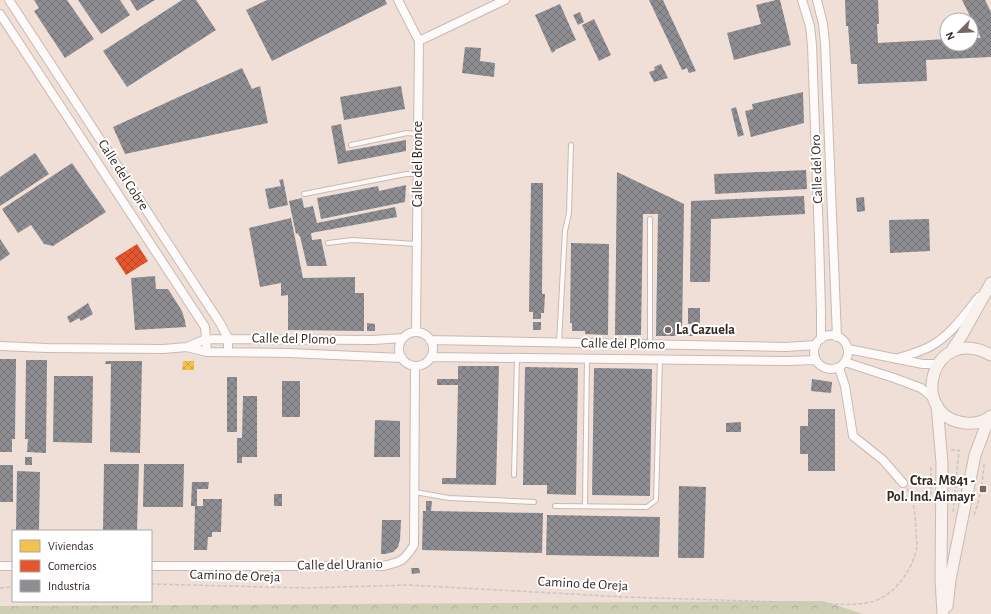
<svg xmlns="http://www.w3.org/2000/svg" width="991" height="614" font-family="'Alegreya Sans',sans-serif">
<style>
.park{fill:url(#park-crowns)}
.homes{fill:url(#homes-cross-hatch)}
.shops{fill:url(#shops-cross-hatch)}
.industry{fill:url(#industry-cross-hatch)}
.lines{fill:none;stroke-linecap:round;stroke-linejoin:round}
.lane-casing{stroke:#c8bab3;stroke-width:6}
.street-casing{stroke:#c8bab3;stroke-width:10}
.secondary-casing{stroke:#c8bab3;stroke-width:13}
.path{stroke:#cbc6c3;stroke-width:1.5;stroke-dasharray:4 2;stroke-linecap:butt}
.lane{stroke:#fdfaf9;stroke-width:4}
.street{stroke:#fdfaf9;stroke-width:8}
.secondary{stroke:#f8f1ee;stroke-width:11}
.poi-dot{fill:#766861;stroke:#fff;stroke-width:1.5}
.labels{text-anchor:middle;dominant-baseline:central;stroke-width:4;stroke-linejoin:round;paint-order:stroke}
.street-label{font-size:14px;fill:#342822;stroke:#fff}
.poi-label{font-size:14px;font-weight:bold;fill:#342822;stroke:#fff;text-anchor:start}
</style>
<defs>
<pattern id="park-crowns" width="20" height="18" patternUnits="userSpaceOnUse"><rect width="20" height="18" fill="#cdceb1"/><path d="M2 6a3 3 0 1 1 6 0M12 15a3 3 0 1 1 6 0" fill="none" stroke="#b1b198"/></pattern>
<pattern id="homes-cross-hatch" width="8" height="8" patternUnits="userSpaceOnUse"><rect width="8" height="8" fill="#f2c14e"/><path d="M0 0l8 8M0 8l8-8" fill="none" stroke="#d0a644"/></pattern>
<pattern id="shops-cross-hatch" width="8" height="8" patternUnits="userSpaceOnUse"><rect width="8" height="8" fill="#e4572e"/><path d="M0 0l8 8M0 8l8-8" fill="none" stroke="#ba4827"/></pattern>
<pattern id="industry-cross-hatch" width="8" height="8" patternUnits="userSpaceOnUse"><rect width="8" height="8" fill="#8d8d92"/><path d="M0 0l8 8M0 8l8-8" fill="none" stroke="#747377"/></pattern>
</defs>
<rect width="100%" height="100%" fill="#f0dfd6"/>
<!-- park -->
<path class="park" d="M823 601 863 614H0V606Z"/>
<!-- homes -->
<path class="homes" d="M183 361H194V370H182Z"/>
<!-- shops -->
<path class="shops" d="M137 244 148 261 126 275 115 258Z"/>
<!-- industry -->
<path class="industry" d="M34 0H67L94 39 65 58 34 11 39 8Z
M78 0H120L130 15 101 34Z
M130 0H155L137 11Z
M182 0H196L216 30 127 87 103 51Z
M267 0H385L387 4 272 61 246 10Z
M649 0H663L696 71 689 73 687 68 682 70Z
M776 0H780L791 45 734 60 727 33 761 24 756 5Z
M845 0H878L879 24H877L878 43 947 39V44H971V38H981L962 0H985L991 12V57L926 60 927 81 858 84 857 64H851L848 26H846Z
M560 4 576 40 555 50V51L552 53 535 15Z
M580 12 584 22 578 25 573 15Z
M594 19 611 55 599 61 582 25Z
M465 47 481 48 480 61 495 63 494 77 462 73Z
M661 64 668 78 654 82 649 72 655 70 654 67Z
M242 68 252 89 260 86 268 123 125 154 113 127Z
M401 86 405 109 344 120 340 97Z
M803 92 804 123 751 137 745 111 753 109 752 104Z
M736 107 744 135 738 137 731 109Z
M341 124 346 151 406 140V151L338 164 331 126Z
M35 153 49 174 0 206V177Z
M72 163 106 212 53 246 44 244 31 225 18 233 2 209Z
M806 170 807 189 715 194 714 174Z
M617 172 684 204 682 336H656L658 214H643L641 335H615Z
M283 179 288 205 269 209 265 189 281 186 279 180Z
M531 183H543L542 294H545L544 313H541V319H533V312H529Z
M406 185 405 202 321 219 317 198 378 186 379 191Z
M804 196 805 214 711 219 710 282H690L691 201Z
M864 197 865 211 857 212 856 198Z
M302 198 304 208 313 206 317 223 395 207 397 217 311 233 312 240 321 239 327 266H307L300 236H299L298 233 296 234 289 201Z
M291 218 303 278 355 277V293H364V331L288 330V295L281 296V283L260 287 249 228Z
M929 219 930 251 890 253 889 220Z
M0 239 10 254 0 261Z
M571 243 609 244 608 335 585 334V331H572V323H570Z
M155 276 156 289H168L182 311 185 321 186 327 135 330 131 278Z
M88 303 93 314 81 321 79 318 70 323 67 317Z
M688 308H700V324H688Z
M533 322H541V330H533Z
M367 323 375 324V331H367Z
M687 328H693V336H687Z
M0 359H16L15 439H12V452H0Z
M26 360H47L46 453 27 452 28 439H25Z
M106 361H142L140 453 110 452 111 364H105Z
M458 366H499L496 485 442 484V478H456L458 385H437V379H458Z
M525 367 578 368 576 495 547 494V485H523Z
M594 368 652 369 650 496 592 495Z
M54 376H93L92 443 53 442Z
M227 377H237V432H227Z
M812 379 832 382 831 393 811 391Z
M282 381H300V417H282Z
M243 396H257V457H242V463H237V438H242Z
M808 409H835V471H808V454H800V426H808Z
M375 420 400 421V457H374Z
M741 422V432H726V423Z
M25 457H32V465H25Z
M104 464H139L137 531H103Z
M144 464H184L183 507H143Z
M0 465H13V502H0Z
M17 471 40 472 39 531H16Z
M192 482H209L208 489H197V506H203V499H222L221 532H212V537H208L207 550H194L195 506H191Z
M679 486 706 487 704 558H678Z
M274 494H282V506H274Z
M426 501H432L431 511 543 513 542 553 422 550 423 511H426Z
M547 515 660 517 659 557 546 555Z
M382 520H401L400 540 398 547 393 552 385 554H381Z
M411 568H419L420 573 412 574Z"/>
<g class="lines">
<!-- lane casing -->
<g class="lane-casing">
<path id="lane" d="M351 145 407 133 418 134
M304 194 406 174H417
M650 219V345
M328 243 352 240 417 244
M559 343 565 231 569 213 571 145
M514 475 517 358
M415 492 449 498 534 502
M555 506 647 507 656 500 660 360
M585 506 587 359"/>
</g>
<!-- street casing -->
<g class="street-casing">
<path id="street" d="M9 0 220 323 228 338V352
M398 0 419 41 416 332
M802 0 810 26 812 45 819 238 821 312V339
M817 0 823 24 825 43 837 337
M0 14 205 327 207 352
M419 41 505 0
M399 349a17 17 0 1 1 34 0a17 17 0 1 1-34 0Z
M814 352a17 17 0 1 1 34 0a17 17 0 1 1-34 0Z
M430 340 786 347 816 345
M0 346 47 348 163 349 187 347 207 352 289 353 402 358
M187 347 206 339 373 340 403 338
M848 349 923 364H938
M431 357 788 361 816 360
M896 359C908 355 920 352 931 346 951 335 965 314 979 297
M845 362 894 378 921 388 933 398
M839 368 845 386 853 436 883 460 903 483
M0 566H13
M151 566H383C401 562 404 561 414 545L415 366"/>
</g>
<!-- secondary casing -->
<g class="secondary-casing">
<path id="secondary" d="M950 353 962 335 991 283
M937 405 942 463 941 579 943 614
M991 416C984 422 974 424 965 423 908 417 930 322 991 355
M947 606 950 580 975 455 989 418"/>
</g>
<!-- path -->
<path class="path" d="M951 450H959L953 513
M931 501V467
M974 515C980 499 983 482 984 464
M151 584 306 588 408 585 624 597 813 603C833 604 852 606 871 602 894 597 914 568 917 546 917 541 916 535 916 530 915 517 915 501 907 489
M0 588 13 587"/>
<!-- lane -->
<use href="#lane" class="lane"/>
<!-- street -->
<use href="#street" class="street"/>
<!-- secondary -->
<use href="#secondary" class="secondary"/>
</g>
<!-- markers -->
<g class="poi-dot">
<circle cx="668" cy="330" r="4"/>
<rect x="979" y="485" width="8" height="8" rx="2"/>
</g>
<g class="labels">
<!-- street labels -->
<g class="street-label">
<text transform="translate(418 164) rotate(-90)">Calle del Bronce</text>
<text transform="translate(817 169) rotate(-92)">Calle del Oro</text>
<text transform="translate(123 175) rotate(57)">Calle del Cobre</text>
<text transform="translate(294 339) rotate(1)">Calle del Plomo</text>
<text transform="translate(623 344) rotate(1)">Calle del Plomo</text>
<text transform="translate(340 565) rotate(-1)">Calle del Uranio</text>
<text transform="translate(235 576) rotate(2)">Camino de Oreja</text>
<text transform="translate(583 584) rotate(3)">Camino de Oreja</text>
</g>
<!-- poi labels -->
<g class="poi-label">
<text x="676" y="330">La Cazuela</text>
<text x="975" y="481" text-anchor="end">Ctra. M841 -<tspan x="975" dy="16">Pol. Ind. Aimayr</tspan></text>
</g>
</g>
<!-- legend -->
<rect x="12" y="530" width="140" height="72" fill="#ffffff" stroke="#aea9a7"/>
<rect x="20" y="540" width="20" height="12" fill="#f2c14e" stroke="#aea9a7"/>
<text x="48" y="550" font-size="12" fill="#342822">Viviendas</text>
<rect x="20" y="560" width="20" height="12" fill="#e4572e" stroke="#aea9a7"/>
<text x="48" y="570" font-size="12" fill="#342822">Comercios</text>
<rect x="20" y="580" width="20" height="12" fill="#8d8d92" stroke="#aea9a7"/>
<text x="48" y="590" font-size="12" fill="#342822">Industria</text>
<!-- north arrow -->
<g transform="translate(959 32) rotate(246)"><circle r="19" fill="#ffffff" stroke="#aea9a7"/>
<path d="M0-3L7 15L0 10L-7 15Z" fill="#766861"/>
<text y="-6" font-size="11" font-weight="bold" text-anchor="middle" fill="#342822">N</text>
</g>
</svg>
